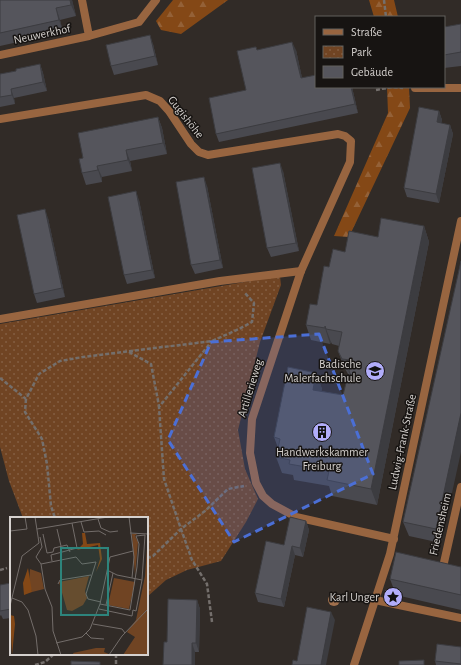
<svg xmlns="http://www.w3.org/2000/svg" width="461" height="665" font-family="'Alegreya Sans',sans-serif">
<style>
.forest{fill:url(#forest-firs)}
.park{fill:url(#park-dots)}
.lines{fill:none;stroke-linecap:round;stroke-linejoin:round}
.path{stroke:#746f6c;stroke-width:2.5;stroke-dasharray:4 2;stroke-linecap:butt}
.service{stroke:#986540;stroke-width:8}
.minor{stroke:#986540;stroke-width:8}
.tree{fill:#a1704d}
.wall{fill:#49494f}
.shaded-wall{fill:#3c3c40}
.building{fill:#55555c;stroke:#3c3c40}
.marked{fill:#4b6fd6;fill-opacity:0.2;stroke:#4b6fd6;stroke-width:3;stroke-dasharray:8 5;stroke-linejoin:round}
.labels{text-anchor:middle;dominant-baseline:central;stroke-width:3;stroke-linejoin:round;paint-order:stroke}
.street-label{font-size:12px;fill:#d5d1ce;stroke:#171412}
.poi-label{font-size:12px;fill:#d5d1ce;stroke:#171412;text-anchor:end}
.inset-road{fill:none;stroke:#736d6a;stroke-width:1}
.view{fill:#2d847c;fill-opacity:0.15;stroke:#2d847c;stroke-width:2}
.inset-edge{fill:none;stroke:#d5d1ce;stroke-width:2}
</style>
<defs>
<pattern id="forest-firs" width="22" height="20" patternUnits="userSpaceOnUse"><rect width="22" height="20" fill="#844816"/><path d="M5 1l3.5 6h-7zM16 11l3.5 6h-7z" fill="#946137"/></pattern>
<pattern id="park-dots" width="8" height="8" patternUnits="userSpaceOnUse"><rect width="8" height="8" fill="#704423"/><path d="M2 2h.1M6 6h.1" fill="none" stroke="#845e42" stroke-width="1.8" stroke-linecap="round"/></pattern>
</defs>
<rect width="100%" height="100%" fill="#312b27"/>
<!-- forest -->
<path class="forest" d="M173 0H228L181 34 161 30 156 21Z
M369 0H394L398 17H374Z
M387 87H409L410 108 349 237 334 236 388 113Z"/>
<!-- park -->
<path class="park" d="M280 276 281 285 260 342 238 430 245 469 258 499 246 522 221 561 187 570 166 580 147 597V518H23L9 481 0 447V324Z"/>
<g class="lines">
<!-- path -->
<path class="path" d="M384 0 386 17
M376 90 392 87 403 88
M129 352 151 364 159 406
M0 378 26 399 39 374 60 361 83 357 212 341 239 329 252 322 254 303 244 292
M26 399 25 412 42 439 47 464 51 506 55 518
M147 558 153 556 181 529 164 479 159 407 212 341
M0 570 7 568
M212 622 207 584 192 560 181 529 205 511 228 489 244 486
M116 654V665
M35 665 45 662 54 654"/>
<!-- service -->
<path class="service" d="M415 88H461
M0 319 220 281 301 271
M443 567 461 487
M375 600 461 618"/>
<!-- minor -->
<path class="minor" d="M82 0 89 36
M0 55 89 36 139 22 156 0
M0 119 146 95 160 101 169 111 191 144 199 152 208 155 338 134 345 136 351 141 350 162 301 271 252 419 250 453 256 483 263 496 272 504 296 517 394 539
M354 665 390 554 461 221"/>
</g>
<!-- trees -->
<circle class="tree" cx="334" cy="600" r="6"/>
<!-- wall -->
<path class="wall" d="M0 0H72L76 16 60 20 63 32 0 46Z
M461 24V66L444 68V27Z
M153 44 158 65 114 75 111 66Z
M257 50H296L302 78 352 87 358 113 219 142 216 134 246 90Z
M40 64 43 73 47 91 14 98 15 104 0 107V74L16 71Z
M439 111 442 120 441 123 450 125 453 134 439 203 407 197 404 188Z
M158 117 162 128 167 154 130 161 132 171 102 177V182L86 185 82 173 83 158Z
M283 171 299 251 271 257 267 248Z
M207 186 223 268 195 274 191 265Z
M139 200 155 278 127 284 124 275Z
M48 218 65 297 37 303 34 294Z
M424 226 429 242 377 505 332 496 329 486 294 480 293 475 282 473 276 457 278 448 274 437 316 373 322 389 321 391 343 395 352 380 350 375 348 374 344 367 338 351 339 346 332 344 331 342 330 344 311 340 306 325 317 305 329 267 345 252 378 237Z
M461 261 441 543 409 536 403 522Z
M306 521 309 530 303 557 295 555 284 607 258 602 255 593Z
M461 567V610L396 595 390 579Z
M11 583V618L3 619 1 615 0 616V585Z
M197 600 200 609 199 652H195L167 642Z
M461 647V665H436L435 661Z"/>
<!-- shaded-wall -->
<path class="shaded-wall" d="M70 0H72L76 16 71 5Z
M56 8 60 20 63 32 59 20Z
M150 35 153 44 158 65 155 56Z
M292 42 296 50 304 87 301 78Z
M40 64 43 73 47 91 43 82Z
M351 87H352L358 113 355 104Z
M11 89 14 98 15 104 12 95Z
M439 111 442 120 440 131 437 122Z
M158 117 162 128 167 154 163 143Z
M450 125 453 134 439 203 436 194Z
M126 150 130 161 132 171 128 160Z
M280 163 283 171 299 251 296 243Z
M97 166 102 177V182L98 170Z
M204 177 207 186 223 268 220 260Z
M136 191 139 200 155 278 152 270Z
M45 209 48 218 65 297 62 288Z
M424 226 429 242 377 505 371 489Z
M325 326 331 342 330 344 325 328Z
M316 373 322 389 319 406 313 390Z
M461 413V452L441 543 436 529Z
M306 521 309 530 303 557 300 548Z
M292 546 295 555 284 607 281 599Z
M197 600 200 609 199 652 196 643Z
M331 612 335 620 326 665H321Z
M192 643 195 652V665H192Z"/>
<!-- building -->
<path class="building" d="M0 0H70L71 5 56 8 59 20 0 33Z
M461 24V52L444 55V27Z
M150 35 155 56 111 66 106 45Z
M292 42 301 78 316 75V87H351L355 104 216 134 209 98 246 90 237 51 255 47H256L257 50Z
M40 64 43 82 11 89 12 95 0 97V74L16 71V69Z
M419 107 439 111 437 122 450 125 436 194 404 188Z
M158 117 163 143 126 150 128 160 97 166 98 170 82 173 79 159 83 158 78 133Z
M280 163 296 243 267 248 252 168Z
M204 177 220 260 191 265 176 182Z
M136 191 152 270 124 275 108 197Z
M45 209 62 288 34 294 17 215Z
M381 218 424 226 371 489 327 480 329 471 289 464 290 460 276 457 280 439 274 437 288 367 316 373 313 390 343 395 347 379 353 380 349 371 351 360 342 359 338 351 342 332 326 329 325 326V328L306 325 310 304 317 305 324 266 329 267 333 249 345 252 349 231 378 237Z
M461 261V413L436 529 403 522Z
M290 517 306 521 300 548 292 546 281 599 255 593 266 541 284 545Z
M396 552 461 567V595L390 579Z
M11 583V609L0 611V585Z
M168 599 197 600 196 643H192V665H163L164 642H167Z
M307 607 331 612 321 665H292L293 660 297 661Z
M437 644 461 647V664L435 661Z
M424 660V665H399V661Z
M71 661 100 662V665H71Z"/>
<!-- marked area -->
<path class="marked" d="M319 334 373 474 234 542 168 440 211 342Z"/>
<!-- icons -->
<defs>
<g id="school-disc" transform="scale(1)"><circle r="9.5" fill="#b1adfa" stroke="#171412"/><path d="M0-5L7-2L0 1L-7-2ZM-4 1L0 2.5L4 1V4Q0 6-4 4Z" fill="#111"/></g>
<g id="building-disc" transform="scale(1)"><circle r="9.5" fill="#b1adfa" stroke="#171412"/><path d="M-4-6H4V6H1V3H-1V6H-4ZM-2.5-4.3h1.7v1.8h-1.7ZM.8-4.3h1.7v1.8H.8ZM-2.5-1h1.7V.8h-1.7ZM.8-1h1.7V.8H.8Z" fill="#111"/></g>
<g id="sight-disc" transform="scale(1)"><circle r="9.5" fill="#b1adfa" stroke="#171412"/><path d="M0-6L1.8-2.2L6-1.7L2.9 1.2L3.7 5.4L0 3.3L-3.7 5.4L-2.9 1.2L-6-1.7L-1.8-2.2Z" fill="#111"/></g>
</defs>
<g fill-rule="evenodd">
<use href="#school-disc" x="375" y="371"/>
<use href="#building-disc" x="322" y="432"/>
<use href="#sight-disc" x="393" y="597"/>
</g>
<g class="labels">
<!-- street labels -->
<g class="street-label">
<text transform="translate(42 34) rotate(-12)">Neuwerkhof</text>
<text transform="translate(186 117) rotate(52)">Gugishöhe</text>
<text transform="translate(250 388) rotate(-73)">Artillerieweg</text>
<text transform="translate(402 442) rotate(-78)">Ludwig-Frank-Straße</text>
<text transform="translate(440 524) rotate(-77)">Friedensheim</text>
</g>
<!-- poi labels -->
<g class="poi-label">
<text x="361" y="364">Badische<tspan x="361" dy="14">Malerfachschule</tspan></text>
<text x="322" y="452" text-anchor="middle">Handwerkskammer<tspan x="322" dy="14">Freiburg</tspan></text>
<text x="379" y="597">Karl Unger</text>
</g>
</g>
<!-- overview -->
<g transform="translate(10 517)">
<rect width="138" height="138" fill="#312b27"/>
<path d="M122 17H127L125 19 128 25 125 58ZM138 17V138H113L125 120 117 115 126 103 135 59ZM20 52 31 56 34 72 22 75 19 67ZM104 61 125 65 119 92 98 88ZM86 131H95L94 135 101 138H64L63 136Z" fill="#704423"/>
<path d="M72 16H75L77 27 90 26 92 42 86 55 90 42 88 28 67 33 73 27ZM18 51 22 75 14 78 13 66ZM0 98 4 99 5 107 2 138Z" fill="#844816"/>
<path d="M79 59 75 74 77 81 73 88 62 94 57 93 49 65Z" fill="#704423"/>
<path class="inset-road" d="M119 0 124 40 122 61M88 2 91 11 100 15 108 14M71 5 74 15 89 14 96 18M27 12 98 0M47 12 51 29M0 14 17 12 15 0M120 16 138 17M33 17 37 36 43 35 44 31 57 28 60 35M30 20 32 30 26 40 31 47M42 44 41 38 67 31 62 6M31 47 66 40 72 47 86 45 76 77 78 82 91 85M31 47 35 72 42 90 43 114 51 138M97 53 107 58 132 63M48 67 50 63 81 58M2 81 12 85 18 93 26 119 28 138M90 87 120 93 127 50 129 27 126 19 135 18 132 63 126 94 123 93M96 88 103 56M0 89 12 39 29 26 25 0M89 92 122 99 123 93M83 107 112 112 115 116M76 116 81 121 94 122M46 126 72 120 80 112 90 87 100 40 123 34M99 138 112 119 138 92"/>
<path class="view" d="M51 31H98V98H51Z"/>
<rect width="138" height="138" class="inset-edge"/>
</g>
<!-- legend -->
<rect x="315" y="16" width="130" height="72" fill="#171412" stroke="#63605d"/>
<rect x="323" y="29" width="20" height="6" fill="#986540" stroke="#63605d"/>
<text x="351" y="36" font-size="12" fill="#d5d1ce">Straße</text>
<rect x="323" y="46" width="20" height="12" fill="url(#park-dots)" stroke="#63605d"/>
<text x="351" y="56" font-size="12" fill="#d5d1ce">Park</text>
<rect x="323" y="66" width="20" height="12" fill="#55555c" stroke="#63605d"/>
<text x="351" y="76" font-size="12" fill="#d5d1ce">Gebäude</text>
</svg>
